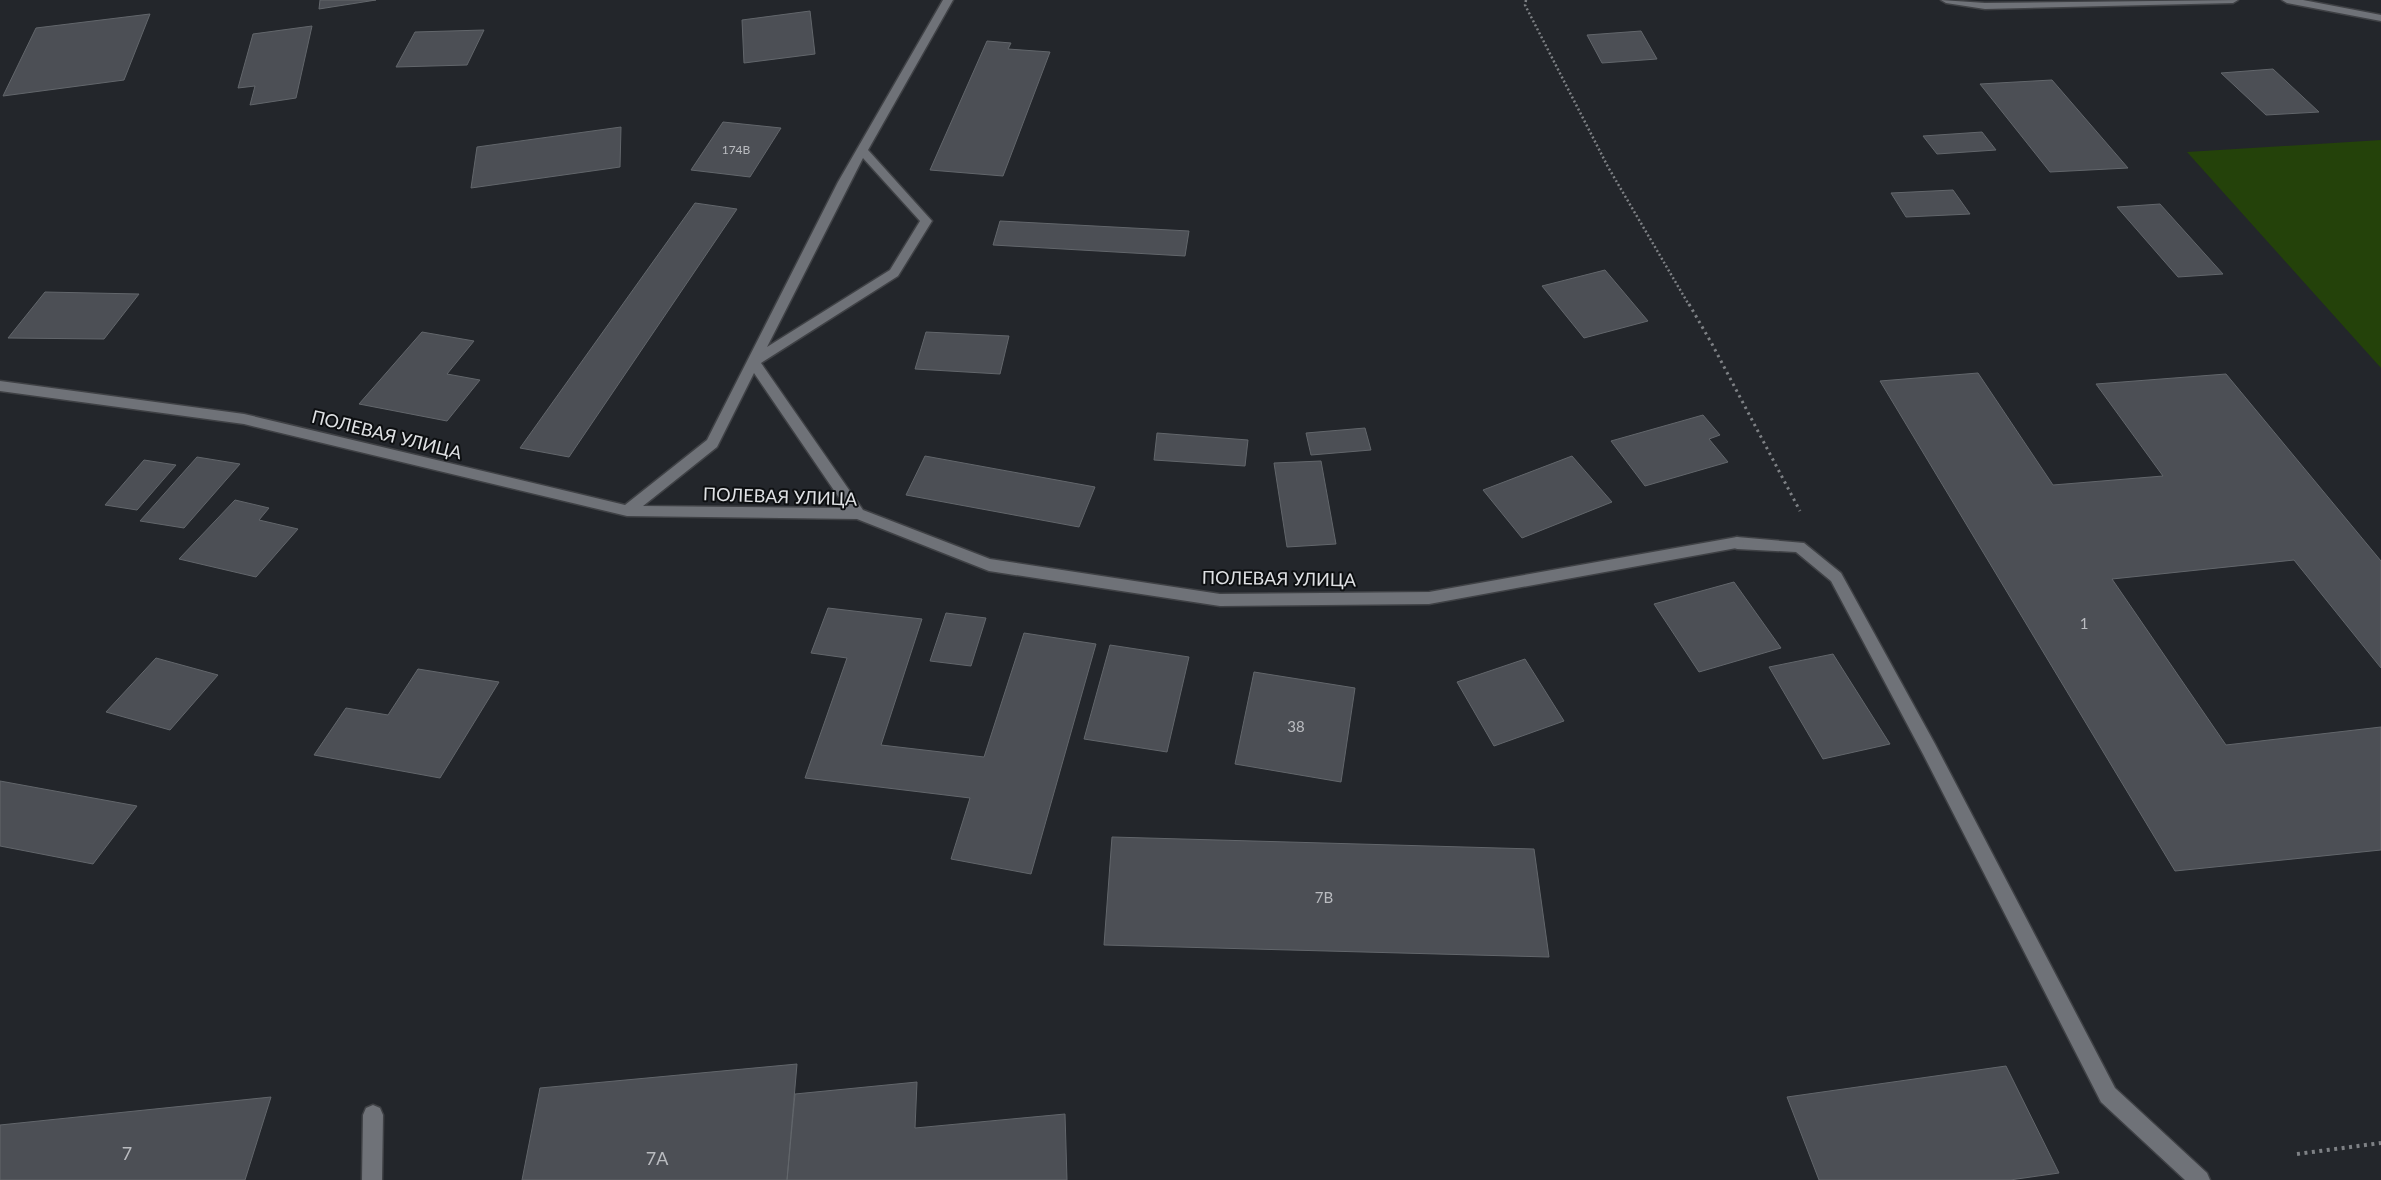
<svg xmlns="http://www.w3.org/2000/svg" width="2381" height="1180" font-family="Lato,sans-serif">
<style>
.green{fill:#24420a}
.building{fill:#4c4f55;stroke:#62666b}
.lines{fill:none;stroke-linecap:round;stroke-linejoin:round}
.lane-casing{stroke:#3f4145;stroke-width:3}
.street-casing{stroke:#3f4145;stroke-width:3}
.path-far2{stroke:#7e8185;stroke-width:2.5;stroke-dasharray:2 2.5;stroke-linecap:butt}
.path-far1{stroke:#7e8185;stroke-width:3;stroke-dasharray:2.5 4;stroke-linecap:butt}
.path{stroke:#7e8185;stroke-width:4;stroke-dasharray:3 4.5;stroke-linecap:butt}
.lane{fill:#6f7278;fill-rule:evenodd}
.street{fill:#6f7278;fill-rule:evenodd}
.labels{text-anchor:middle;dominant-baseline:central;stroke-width:4;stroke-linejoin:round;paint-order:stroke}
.far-number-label{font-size:12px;fill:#babcc0}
.number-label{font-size:15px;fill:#babcc0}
.street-label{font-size:18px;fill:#dfe1e4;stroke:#0d0f11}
.near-number-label{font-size:18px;fill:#babcc0}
</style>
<rect width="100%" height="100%" fill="#23262b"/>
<!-- green -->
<path class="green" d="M2381 140V368L2187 152Z"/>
<!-- building -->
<path class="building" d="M320 0H376L319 9Z
M810 11 815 54 744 63 742 20Z
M150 14 124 80 3 96 36 28Z
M312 26 296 98 250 105 255 86 238 88 253 34Z
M484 30 467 65 396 67 415 32Z
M1641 31 1657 59 1602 63 1587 35Z
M987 41 1011 43 1008 49 1050 52 1003 176 930 170Z
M2273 69 2319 112 2266 115 2221 73Z
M2052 80 2128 168 2050 172 1980 84Z
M723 122 781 128 750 177 691 170Z
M621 127 620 167 471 188 477 147Z
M1982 132 1996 150 1937 154 1923 136Z
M1953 190 1970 214 1906 217 1891 193Z
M695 203 737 209 569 457 520 448Z
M2160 204 2223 274 2178 277 2117 207Z
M1000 221 1189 231 1185 256 993 245Z
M1605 270 1648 321 1584 338 1542 286Z
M45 292 139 294 104 339 8 338Z
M422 332 474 341 447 374 480 380 447 421 359 404Z
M926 332 1009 336 1000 374 915 369Z
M1978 373 2053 485 2163 476 2096 384 2226 374 2381 561V668L2294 560 2112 579 2226 745 2381 727V850L2175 871 1880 381Z
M1703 415 1720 435 1709 439 1728 462 1645 486 1611 441Z
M1365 428 1371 450 1311 455 1306 433Z
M1157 433 1248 440 1245 466 1154 460Z
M925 456 1095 487 1079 527 906 495Z
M1572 456 1612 502 1522 538 1483 490Z
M197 457 240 464 184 528 140 521Z
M144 460 176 465 137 510 105 505Z
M1321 461 1336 544 1287 547 1274 463Z
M235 500 269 508 259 520 298 529 256 577 179 559Z
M1734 582 1781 648 1699 672 1654 604Z
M828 608 922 619 881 745 984 757 1024 633 1096 644 1031 874 951 859 970 798 805 778 847 658 811 653Z
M946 613 986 618 971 666 930 661Z
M1110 645 1189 657 1167 752 1084 739Z
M1833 654 1890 744 1823 759 1769 667Z
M156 658 218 675 170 730 106 712Z
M1525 659 1564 721 1494 746 1457 682Z
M418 669 499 682 440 778 314 755 346 708 388 715Z
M1254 672 1355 688 1341 782 1235 764Z
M0 781 137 806 93 864 0 846Z
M1112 837 1534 849 1549 957 1104 945Z
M797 1064 787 1180H522L540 1088Z
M2006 1066 2059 1173 2010 1180H1819L1787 1097Z
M917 1082 915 1128 1065 1114 1067 1180H787L795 1094Z
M271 1097 245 1180H0V1125Z"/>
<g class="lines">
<!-- lane casing -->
<g class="lane-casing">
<path id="lane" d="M1737 537 1804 543 1841 573 1935 744 2115 1088 2207 1173 2210 1180H2185L2101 1102 1923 754 1831 581 1796 552 1737 549 1732 547 1730 543 1732 539Z
M373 1105 380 1108 383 1115 382 1180H362L363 1115 366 1108Z"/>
</g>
<!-- street casing -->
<g class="street-casing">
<path id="street" d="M943 0H953L868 150 932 221 898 276 761 363 863 510 990 559 1220 594 1429 592 1737 537 1742 539 1744 543 1742 547 1429 604 1220 606 989 571 857 519 627 516 244 424 0 391V381L244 414 625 505 707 440 838 182ZM863 158 920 221 890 270 767 347ZM754 373 846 508 643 506 717 447Z
M1941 0 1985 3 2238 0 2233 3 1985 9 1946 3Z
M2282 0H2303L2381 15V21L2287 3Z"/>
</g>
<!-- path-far2 -->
<path class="path-far2" d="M1526 0 1525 5 1608 167 1689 305"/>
<!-- path-far1 -->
<path class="path-far1" d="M1689 304 1712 344 1800 511"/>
<!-- path -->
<path class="path" d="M2297 1154 2381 1143"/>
<!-- lane -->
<use href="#lane" class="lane"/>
<!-- street -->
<use href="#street" class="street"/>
</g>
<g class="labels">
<!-- far-number labels -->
<g class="far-number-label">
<text x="736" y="149">174В</text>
</g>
<!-- number labels -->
<g class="number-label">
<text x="2084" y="623">1</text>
<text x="1296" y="726">38</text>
<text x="1324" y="897">7В</text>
</g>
<!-- street labels -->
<g class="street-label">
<text transform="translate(387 434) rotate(14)">ПОЛЕВАЯ УЛИЦА</text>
<text transform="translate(780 496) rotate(2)">ПОЛЕВАЯ УЛИЦА</text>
<text transform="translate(1279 578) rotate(1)">ПОЛЕВАЯ УЛИЦА</text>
</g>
<!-- near-number labels -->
<g class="near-number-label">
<text x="127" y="1153">7</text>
<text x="657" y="1158">7А</text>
</g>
</g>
</svg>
